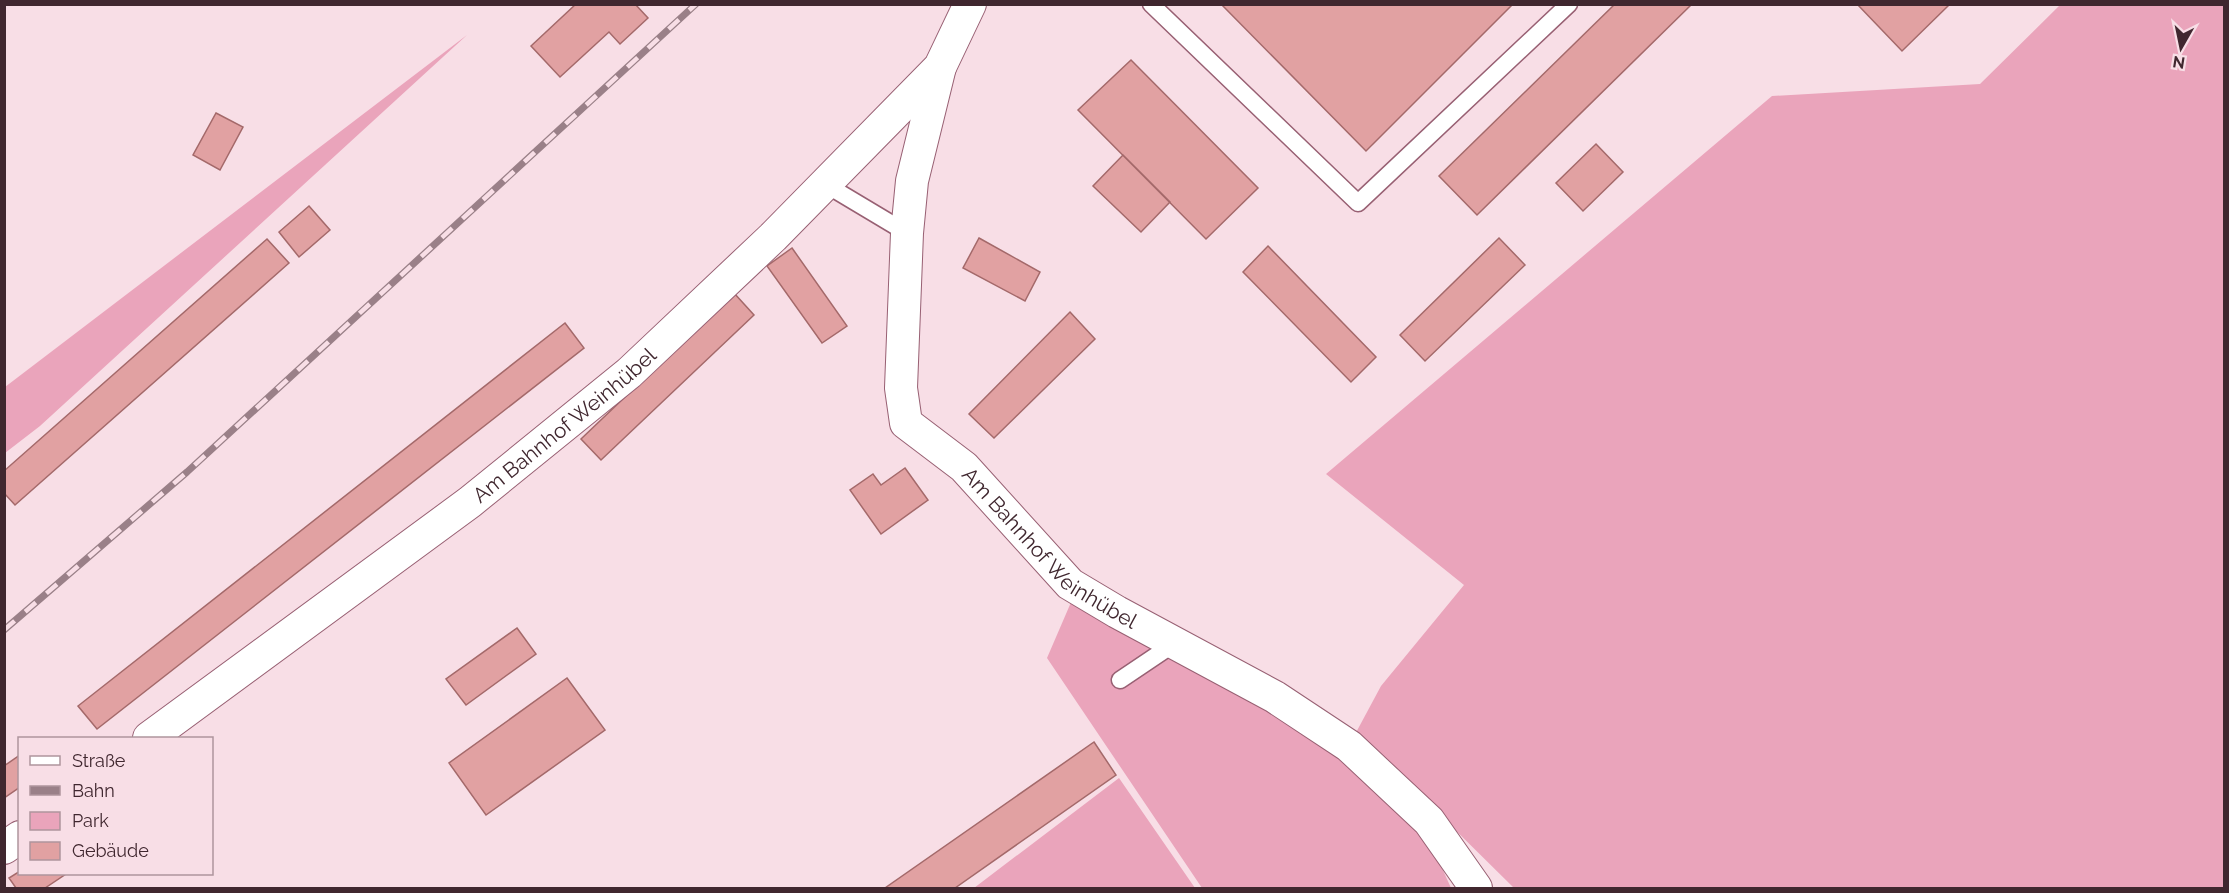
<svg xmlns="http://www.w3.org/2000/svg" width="2229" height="893" font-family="Raleway,sans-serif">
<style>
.green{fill:#eaa4bb}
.building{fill:#e1a1a2;stroke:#a4696a;stroke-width:1.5}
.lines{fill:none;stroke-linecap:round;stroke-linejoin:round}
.service-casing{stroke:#986073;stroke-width:19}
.minor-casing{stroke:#986073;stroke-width:34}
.service{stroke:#fff;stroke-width:16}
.minor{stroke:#fff;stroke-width:32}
.rail-casing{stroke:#9a8088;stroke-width:7}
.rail{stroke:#f8dee6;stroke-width:4.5;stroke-dasharray:14;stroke-linecap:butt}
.labels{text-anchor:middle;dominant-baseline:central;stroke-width:4.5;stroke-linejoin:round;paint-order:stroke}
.street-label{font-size:21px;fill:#40272f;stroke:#f8dee6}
</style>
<rect width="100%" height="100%" fill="#f8dee6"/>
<!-- green -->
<path class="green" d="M2060 5H2224V888H1514L1437 812 1352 740 1381 686 1464 585 1326 474 1772 96 1980 84Z
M467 35 40 426 5 453V387Z
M1072 600 1345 753 1423 826 1451 888H1202L1047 658Z
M1119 778 1195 888H974Z"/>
<!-- building -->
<path class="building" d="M576 4H635L648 18 620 44 609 32 560 77 531 46Z
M1221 4H1513L1366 151Z
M1615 4H1692L1477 215 1439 176Z
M1857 4H1950L1902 51Z
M1131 60 1258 188 1206 239 1078 110Z
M216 113 243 127 220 170 193 155Z
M1596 144 1623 172 1583 211 1556 183Z
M1123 155 1170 202 1141 232 1093 186Z
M309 206 330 230 299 257 279 232Z
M979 238 1040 272 1025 301 963 268Z
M1499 238 1525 265 1425 361 1400 335Z
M267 239 289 263 15 505 4 493V471Z
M1268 246 1376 357 1351 382 1243 272Z
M792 248 847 326 822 343 767 266Z
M734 293 754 315 601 460 581 439Z
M1070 312 1095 339 994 438 969 414Z
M565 323 584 348 97 729 78 706Z
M905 468 928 500 881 534 850 490 873 474 881 485Z
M517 628 536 654 466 705 446 679Z
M567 678 605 730 486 815 449 763Z
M1094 742 1116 775 955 888H885Z
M20 755V787L4 798V766Z
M20 871V874H66L45 888H16L9 878Z"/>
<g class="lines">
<!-- service casing -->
<g class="service-casing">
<path id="service" d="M1151 4 1358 203 1569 4
M825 184 907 233
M1120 680 1175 643"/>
</g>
<!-- minor casing -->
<g class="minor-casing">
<g id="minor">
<path id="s1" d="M940 67 912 181 907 233 901 388 906 423 964 467 1070 584 1117 612 1275 697 1349 746 1429 821 1476 888"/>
<path id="s2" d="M149 738 470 502 629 373 773 237 940 67 970 4"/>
<path d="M4 848 20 837"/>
</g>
</g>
<!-- service -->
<use href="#service" class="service"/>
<!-- minor -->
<use href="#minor" class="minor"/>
<!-- rail casing -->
<g class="rail-casing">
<path id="rail" d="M4 630 187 472 696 4"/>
</g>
<!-- rail -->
<use href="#rail" class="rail"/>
</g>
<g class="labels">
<!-- street labels -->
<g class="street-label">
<text stroke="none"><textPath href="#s2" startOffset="520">Am Bahnhof Weinhübel</textPath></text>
<text stroke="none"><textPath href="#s1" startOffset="552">Am Bahnhof Weinhübel</textPath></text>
</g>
</g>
<!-- border -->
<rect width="2229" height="893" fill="none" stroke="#40272f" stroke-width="12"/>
<!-- legend -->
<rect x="18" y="737" width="195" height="138" fill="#f8dee6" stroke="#ae959d" stroke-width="1.5"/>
<rect x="30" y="756" width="30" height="9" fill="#ffffff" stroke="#ae959d" stroke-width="1.5"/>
<text x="72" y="767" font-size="18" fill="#40272f">Straße</text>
<rect x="30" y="786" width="30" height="9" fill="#9a8088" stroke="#ae959d" stroke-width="1.5"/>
<text x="72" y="797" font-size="18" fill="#40272f">Bahn</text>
<rect x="30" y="812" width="30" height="18" fill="#eaa4bb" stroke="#ae959d" stroke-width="1.5"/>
<text x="72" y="827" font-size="18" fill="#40272f">Park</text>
<rect x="30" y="842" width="30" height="18" fill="#e1a1a2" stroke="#ae959d" stroke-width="1.5"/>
<text x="72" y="857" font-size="18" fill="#40272f">Gebäude</text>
<!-- north arrow -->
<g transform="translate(2181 48) rotate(189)" stroke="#f8dee6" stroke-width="4.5" paint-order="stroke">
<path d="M0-4.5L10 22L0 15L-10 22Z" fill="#40272f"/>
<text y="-9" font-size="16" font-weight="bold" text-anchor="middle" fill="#40272f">N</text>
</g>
</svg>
